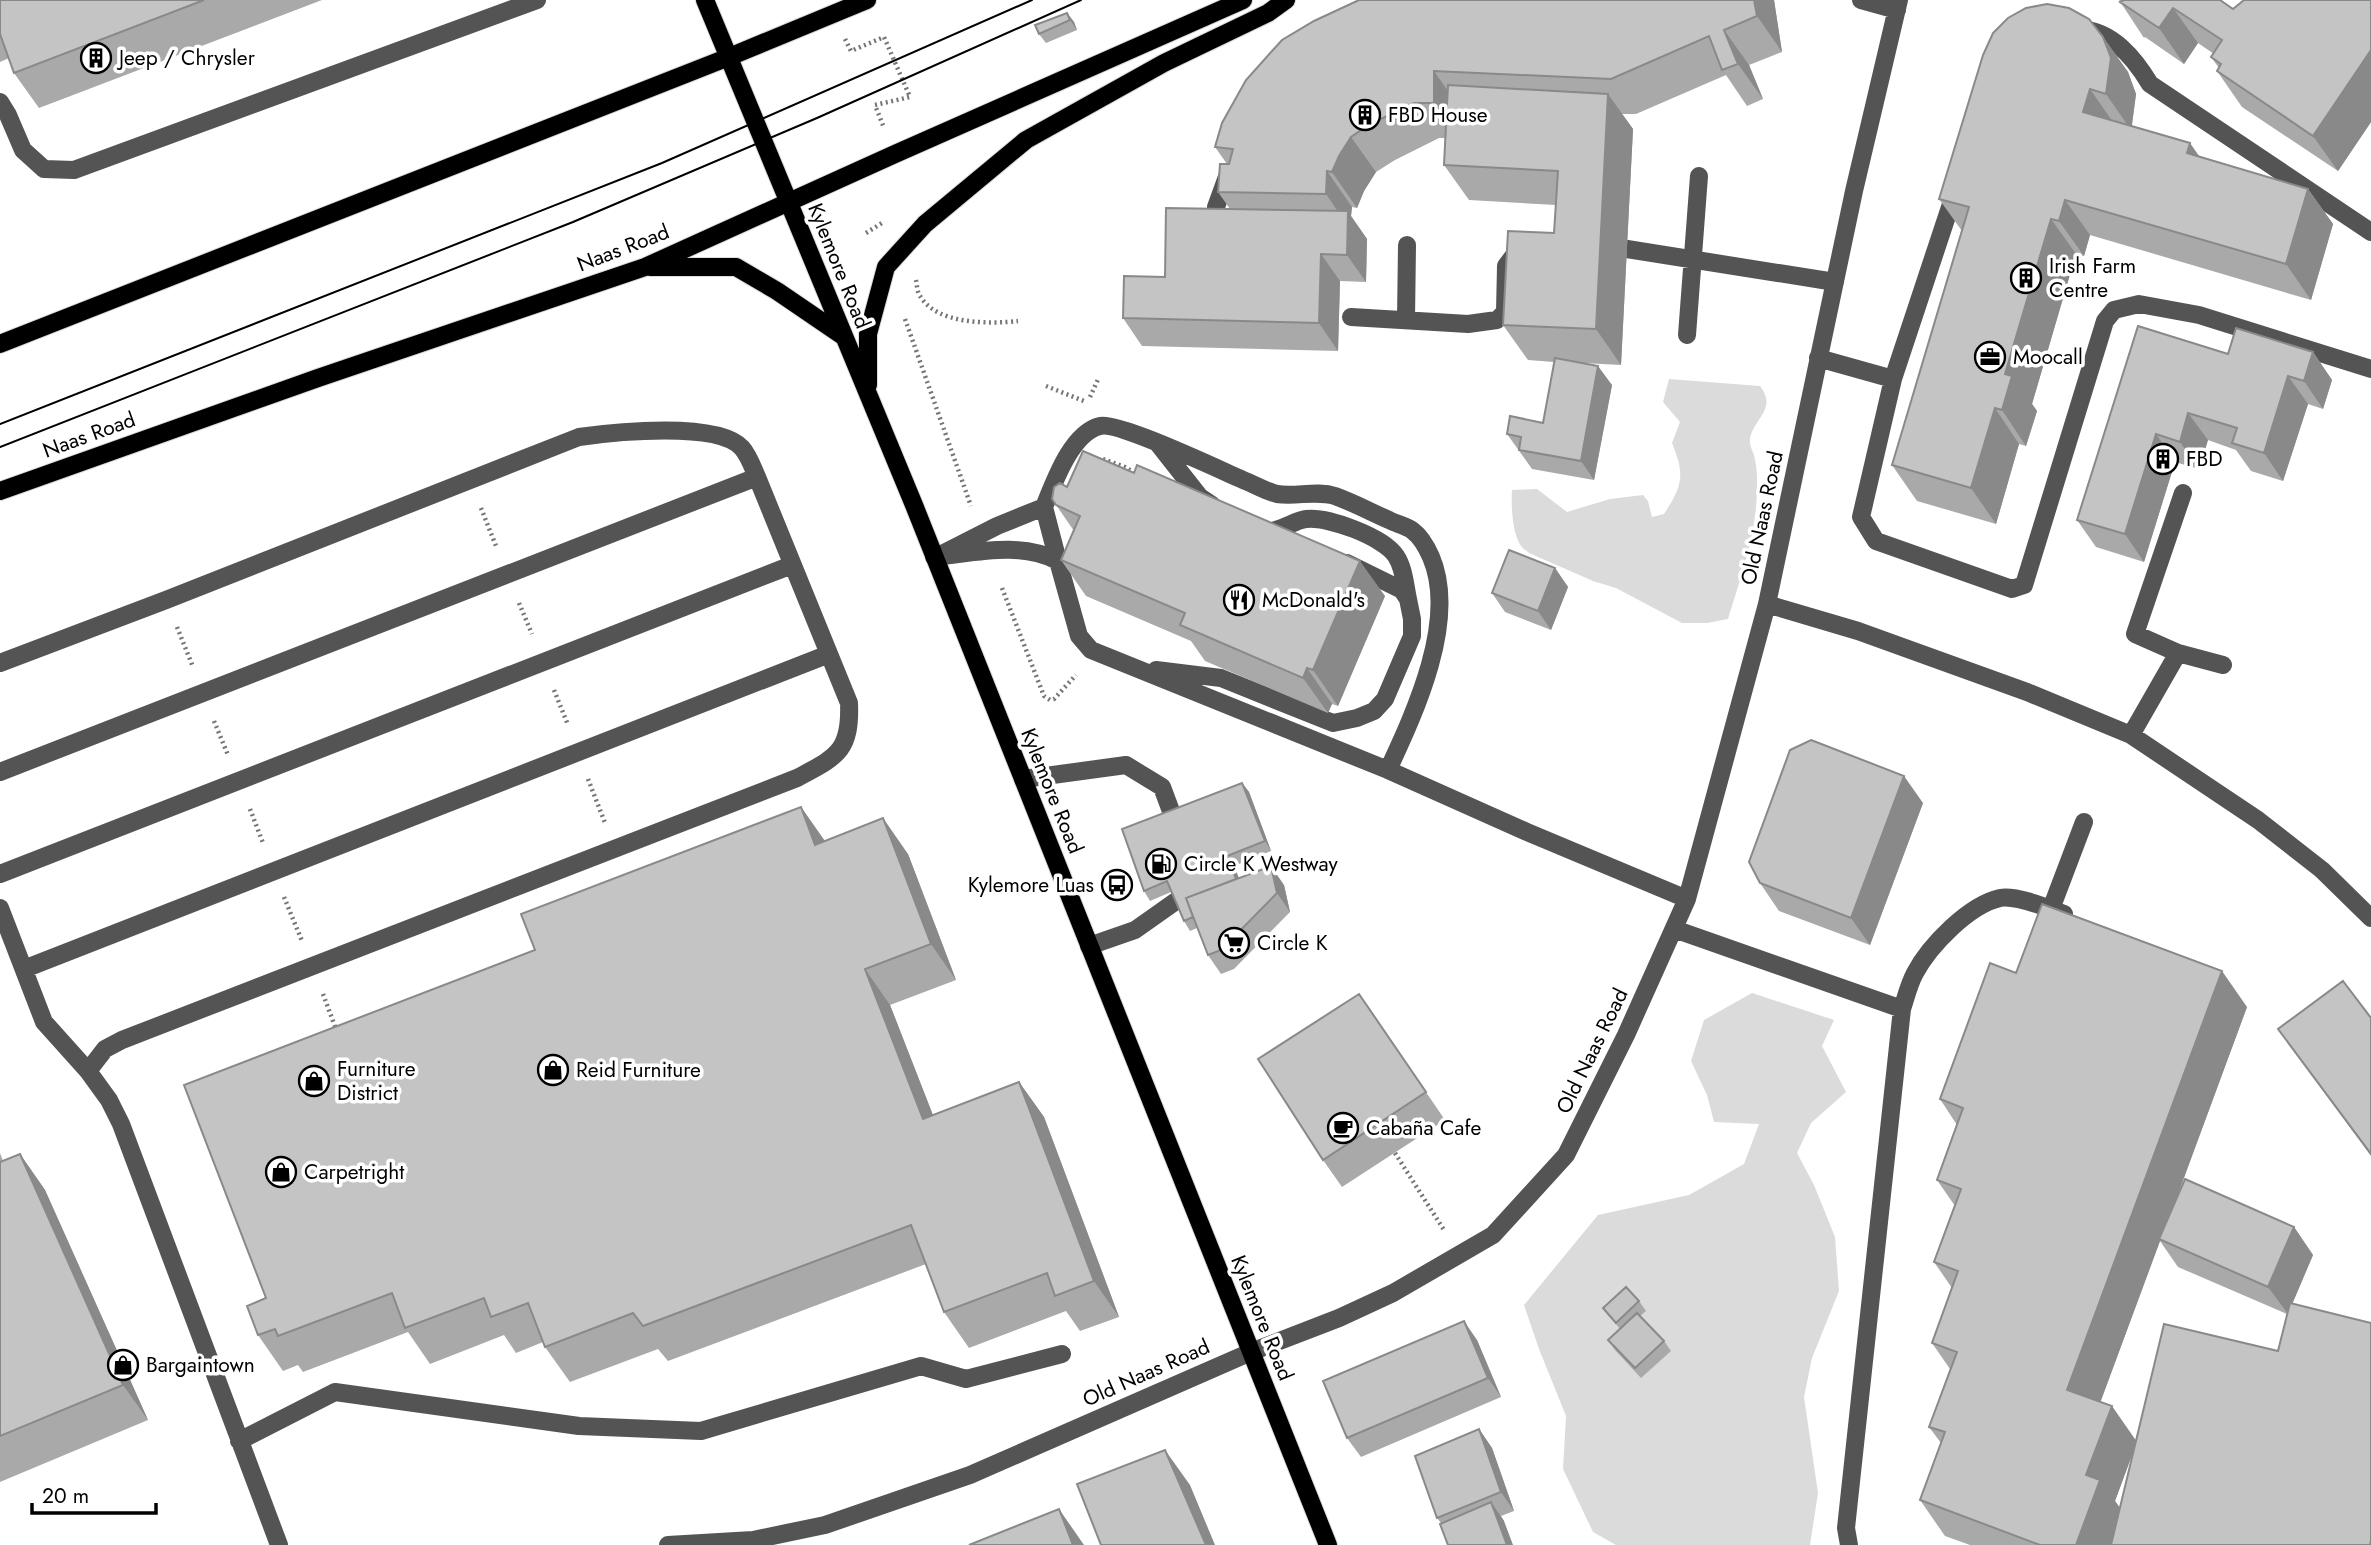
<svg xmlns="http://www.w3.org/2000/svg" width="2371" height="1545" font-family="Jost,sans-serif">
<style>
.green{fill:#dbdbdb}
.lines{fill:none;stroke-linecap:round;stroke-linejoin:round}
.major-casing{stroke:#dbdbdb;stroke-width:20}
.path{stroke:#767676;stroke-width:4.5;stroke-dasharray:2 3.5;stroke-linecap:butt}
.minor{stroke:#545454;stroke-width:18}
.major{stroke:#000;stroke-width:18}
.tram{stroke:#000;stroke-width:2}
.wall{fill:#a9a9a9;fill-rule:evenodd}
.shaded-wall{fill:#898989}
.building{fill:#c4c4c4;stroke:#898989;stroke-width:2}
.labels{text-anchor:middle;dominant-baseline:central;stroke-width:7;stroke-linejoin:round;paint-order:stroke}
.poi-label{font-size:21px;fill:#000;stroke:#fff;text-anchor:start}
.street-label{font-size:21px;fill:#000;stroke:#fff}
</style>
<rect width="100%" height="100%" fill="#fff"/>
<!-- green -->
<path class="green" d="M1669 379 1760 386C1778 409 1753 419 1750 439 1749 447 1754 452 1755 460 1757 468 1757 478 1757 487 1757 533 1741 576 1728 619L1707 623H1682L1616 588 1593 581 1529 553C1526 550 1523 549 1521 546 1512 533 1511 504 1512 490L1537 489 1567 512 1610 499 1643 495 1648 501 1652 517 1664 514C1683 485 1685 475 1672 443L1680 422 1663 402Z
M1752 993 1834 1020 1822 1046 1846 1092 1811 1123 1797 1153 1814 1185 1835 1237 1839 1291 1812 1358 1804 1397 1818 1493 1810 1545H1616L1593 1532 1563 1469 1566 1416 1539 1349 1524 1305 1598 1215 1689 1195 1744 1164 1759 1124 1714 1122 1707 1095 1691 1061 1704 1020Z"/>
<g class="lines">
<!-- major casing -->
<g class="major-casing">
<path id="major" d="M705 0 914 505 1328 1545
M650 267H736L777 291 843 336
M0 344 729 57 867 0
M868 385V334L886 267 925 224 1026 140 1164 63 1268 13 1286 0
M0 491 318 378 645 267 895 154 1243 0"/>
</g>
<!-- path -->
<path class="path" d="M845 39 851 51 884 37 910 97 875 105 884 128
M866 233 882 223
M916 280C917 285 917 292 920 296 937 325 990 324 1018 321
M905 319 971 506
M1046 386 1084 401
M1090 397 1099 377
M1103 459 1125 467 1136 474
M481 508 496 546
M1002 588 1044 696 1050 700 1054 699 1076 675
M519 603 532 634
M177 627 193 667
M554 690 568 725
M214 721 228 755
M588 779 605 823
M250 809 263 843
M284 897 302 941
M323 994 337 1032
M1395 1153 1444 1230"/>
<!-- minor -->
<path class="minor" d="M1861 0 1897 10
M2080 29C2113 31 2135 59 2150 84L2371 232
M0 102 8 115 23 150 44 169 74 170 537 0
M1955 192 1893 379 1861 517 1876 541 2012 589 2024 585 2105 321 2114 310 2139 304 2199 315 2371 369
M1216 207 1228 174
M1627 249 1835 282
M1351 317 1468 324 1497 320 1505 312 1506 266 1521 246
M1406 320 1407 245
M1687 335 1699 176
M1818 358 1893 379
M1159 445 1200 497 1212 505
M2183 493 2135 634 2178 653 2223 665
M1044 507 1058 561
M1275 530C1286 528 1296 520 1306 519 1327 516 1384 537 1396 556 1404 568 1405 585 1408 599
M944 553 997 526 1044 507C1054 483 1071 433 1100 426 1118 421 1224 472 1248 482 1257 486 1268 492 1277 494 1296 497 1317 490 1335 496 1354 503 1371 512 1389 520 1396 524 1407 526 1413 531 1421 537 1427 548 1431 557 1458 620 1415 712 1388 770
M934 557C975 553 1020 541 1058 561L1079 636 1091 650 1388 770 1527 832 1687 899
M1767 604 1858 631 2027 692 2131 735 2258 820 2322 870 2371 918
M0 663 166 600 579 437C614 432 718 421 742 448 749 456 753 468 757 477L849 703C851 752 836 757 797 778L122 1040 105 1049 88 1071
M1156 670 1221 678 1333 723 1357 718 1374 711 1385 699 1412 636V619L1408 599 1402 590 1347 563
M2131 735 2178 653
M0 772 757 477
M1023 779 1126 765 1162 787 1178 830
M0 874 792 565
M0 908 44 1022 88 1071 109 1100 121 1124 279 1545
M2051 909 2084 822
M1674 929 1902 1009
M1089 946 1135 930 1186 894 1187 884
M24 969 829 654
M239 1441 335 1392 579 1426 701 1431 921 1366 966 1379 1062 1354
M668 1545 753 1540 825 1525 970 1475 1251 1352 1339 1318 1393 1293 1493 1235 1566 1155 1626 1035 1687 899 1767 604 1854 191 1899 0
M1849 1545 1846 1528 1902 1009C1906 997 1909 984 1915 973 1930 945 1969 905 2000 898 2017 895 2048 908 2064 914"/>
<!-- major -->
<use href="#major" class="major"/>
<!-- tram -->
<path class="tram" d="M0 424 662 163 1032 0
M0 447 573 222 817 118 1081 0"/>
</g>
<!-- wall -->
<path class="wall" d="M0 0H322L39 108 14 73 9 58 0 62Z
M1359 0H1774L1782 52 1749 65 1763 99 1747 106 1726 75 1636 114H1622L1633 129 1621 365 1583 363 1612 385 1594 480 1532 469 1507 434 1543 423 1554 362 1528 360 1503 325 1554 233 1556 205 1469 200 1444 165 1446 138H1439L1395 160 1376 172 1364 191 1357 208 1352 207 1351 216 1367 239 1366 282 1340 281 1338 351 1142 346 1123 318 1230 209 1218 192 1227 164 1215 147Z
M2119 0 2233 9 2371 0V122L2338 171 2242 107 2217 71 2219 68 2211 57 2214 54 2198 43 2184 64 2145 37 2144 38Z
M1067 13 1074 22 1077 30 1046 43 1039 34Z
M2103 37 2128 72 2136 94 2132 126 2199 156 2308 189 2333 224 2311 300 2090 235 2084 256 2076 254 2032 404 2037 411 2026 446 2019 444 1996 524 1917 501 1892 465 1962 231 1939 199Z
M2313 352 2332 380 2323 409 2308 404 2283 481 2251 471 2236 450 2208 440 2199 469 2175 462 2144 562 2096 547 2077 520 2228 354Z
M1067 487 1385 596 1338 706 1332 704 1328 713 1205 661 1191 641 1086 596 1061 560 1074 531 1052 499Z
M1555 568 1568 587 1551 630 1505 612 1492 593Z
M1242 783 1249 792 1271 851 1234 866 1239 878 1284 885 1290 912 1234 969 1221 974 1208 955 1197 928 1190 931 1184 921 1171 892 1150 901 1144 891Z
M1923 803 1870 945 1779 911 1760 883Z
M801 807 825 841 908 854 956 980 890 1005 933 1115 1019 1082 1044 1117 1119 1317 1080 1331 1066 1311 969 1348 944 1312 926 1264 668 1361 658 1349 570 1382 545 1347 543 1342 516 1353 504 1335 430 1364 408 1332 303 1372 298 1365 283 1371 258 1335 266 1298 535 950Z
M2016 973 2247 1007 2172 1210 2294 1227 2313 1255 2292 1304 2371 1545H1970L1945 1536 1920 1500 1941 1443 1929 1427 1950 1369 1932 1343 1952 1288 1934 1262 1955 1206 1937 1180 1957 1125 1940 1099ZM2160 1241 2178 1267 2287 1314 2278 1351 2136 1441 2100 1402ZM2135 1446 2120 1508 2115 1501Z
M1359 994 1445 1120 1342 1187 1323 1160Z
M2371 1018V1156L2278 1029Z
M0 1153 3 1161 20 1154 45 1190 148 1420 0 1482Z
M1639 1301 1646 1311 1640 1316 1664 1341 1671 1351 1641 1378 1615 1350 1608 1340 1620 1329 1603 1308Z
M1477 1340 1501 1397 1361 1457 1347 1438Z
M1479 1429 1492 1448 1514 1511 1501 1516 1504 1521 1441 1523 1437 1518Z"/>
<!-- shaded-wall -->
<path class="shaded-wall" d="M1754 0H1774L1782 52 1757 16Z
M2173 8 2198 43 2184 64 2159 28Z
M1067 13 1074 22 1077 30 1070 20Z
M1724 30 1749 65 1763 99 1738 64Z
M2103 37 2128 72 2136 94 2131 130 2106 94Z
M2371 50V122L2338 171 2313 136Z
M1434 71 1459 107V139L1434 103Z
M2090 89 2115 125 2083 112Z
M1608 94 1633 129 1621 365 1596 329Z
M1351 137 1376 172 1364 191 1357 208 1332 172 1339 156Z
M2190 143 2215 179 2187 153Z
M1327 171 1352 207 1351 216 1367 239 1366 282 1347 255V225L1326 194Z
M2308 189 2333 224 2311 300 2286 264Z
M2065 200 2090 235 2084 256 2059 221Z
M2051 219 2076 254 2032 404 2037 411 2026 446 2002 410 2005 374Z
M1321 254 1340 281 1338 351 1319 323Z
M2313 352 2332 380 2323 409 2304 381Z
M1598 366 1612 385 1594 480 1581 461Z
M2288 376 2308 404 2283 481 2264 453Z
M1995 408 2019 444 1996 524 1971 488Z
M2188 413 2208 440 2199 469 2180 442Z
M2156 434 2175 462 2144 562 2125 534Z
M1360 561 1385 596 1338 706 1313 670Z
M1555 568 1568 587 1551 630 1538 611Z
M1307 668 1332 704 1328 713 1303 678Z
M1904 776 1923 803 1870 945 1851 918Z
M1242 783 1249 792 1271 851 1265 841Z
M801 807 826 843 815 845Z
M883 818 908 854 956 980 931 944Z
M1227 856 1234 866 1247 899 1240 890Z
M1271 866 1284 885 1290 912 1277 893Z
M865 969 890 1005 948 1154 923 1119Z
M2222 971 2247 1007 2161 1240 2159 1239 2160 1241 2092 1425 2067 1390Z
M1019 1082 1044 1117 1119 1317 1094 1281Z
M20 1154 45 1190 148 1420 123 1385Z
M2294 1227 2313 1255 2288 1314 2268 1287Z
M1464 1321 1477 1340 1501 1397 1488 1378Z
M2112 1406 2137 1442 2115 1501 2125 1515 2114 1545H2076L2086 1475Z
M1479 1429 1492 1448 1514 1511 1501 1492Z
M1165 1450 1190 1485 1215 1545H1206Z
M1491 1502 1504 1521 1513 1545H1507Z
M1059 1509 1084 1545H1073Z"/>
<!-- building -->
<path class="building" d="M0 0H204L14 73 0 34Z
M1359 0H1754L1757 16 1724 30 1738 64 1722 70 1709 36 1611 79 1434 71V103H1414L1370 124 1351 137 1339 156 1332 172 1327 171 1326 194 1218 192 1220 164H1229L1233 149 1215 147 1222 123 1246 80 1282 40 1314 21Z
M2124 0H2220L2233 9 2244 0H2371V50L2313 136 2217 71 2221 64 2211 57 2222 40 2173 8 2159 28 2120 2Z
M2047 4 2069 8 2089 19 2103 37 2111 58 2106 94 2090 89 2083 112 2190 143 2187 153 2308 189 2286 264 2065 200 2059 221 2051 219 2005 374 2012 376 2002 410 1995 408 1971 488 1892 465 1969 207 1939 199 1983 55 1993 33 2008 18 2026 8Z
M1067 13 1070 20 1039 34 1035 25Z
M1448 85 1608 94 1596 329 1503 325 1508 231 1554 233 1558 171 1444 165Z
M1166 208 1348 211 1347 255 1321 254 1319 323 1123 318 1124 276 1165 277Z
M2138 326 2228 354 2236 328 2313 352 2304 381 2288 376 2264 453 2232 443 2237 428 2188 413 2180 442 2156 434 2125 534 2077 520Z
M1555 358 1598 366 1581 461 1519 450 1521 437 1507 434 1510 416 1543 423Z
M1083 451 1134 473 1137 465 1360 561 1313 670 1307 668 1303 678 1180 625 1185 613 1061 560 1080 516 1056 505 1052 499 1054 487 1060 483 1067 487Z
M1509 550 1555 568 1538 611 1492 593Z
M1811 740 1904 776 1851 918 1760 883 1749 862 1790 750Z
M1242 783 1265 841 1227 856 1236 879 1186 898 1193 917 1184 921 1167 881 1144 891 1122 829Z
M801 807 815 845 883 818 931 944 865 969 923 1119 1019 1082 1094 1281 1055 1296 1047 1273 944 1312 911 1225 643 1326 633 1313 545 1347 528 1303 491 1317 484 1298 405 1328 392 1293 278 1336 275 1329 258 1335 247 1306 266 1298 184 1085 535 950 521 914Z
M1271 866 1277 893 1221 950 1208 955 1186 898Z
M2042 904 2222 971 2067 1390 2112 1406 2086 1475 2100 1480 2076 1545H2040L1920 1500 1945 1432 1929 1427 1957 1352 1932 1343 1958 1271 1934 1262 1961 1189 1937 1180 1963 1108 1940 1099 1990 963 2016 973Z
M2343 981 2371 1018V1154L2278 1029Z
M1359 994 1426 1092 1323 1160 1258 1059Z
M20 1154 123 1385 0 1436V1162Z
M2185 1179 2294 1227 2268 1287 2159 1239Z
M1626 1287 1639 1301 1616 1323 1603 1308Z
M2290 1303 2371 1323V1541L2370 1545H2111L2164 1324 2278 1351Z
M1637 1313 1664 1341 1635 1368 1608 1340Z
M1464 1321 1488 1378 1347 1438 1323 1381Z
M1479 1429 1501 1492 1437 1518 1415 1456Z
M1165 1450 1206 1545H1101L1077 1484Z
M1491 1502 1507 1545H1448L1440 1524Z
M1059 1509 1073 1545H969Z"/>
<!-- icons -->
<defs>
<g id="building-ring" transform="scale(1.575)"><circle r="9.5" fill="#fff" stroke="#000" stroke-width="1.5"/><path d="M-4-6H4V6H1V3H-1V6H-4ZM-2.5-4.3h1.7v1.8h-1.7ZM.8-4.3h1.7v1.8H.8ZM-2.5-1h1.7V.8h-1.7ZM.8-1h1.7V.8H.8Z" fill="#000"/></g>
<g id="office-ring" transform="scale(1.575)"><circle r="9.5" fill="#fff" stroke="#000" stroke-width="1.5"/><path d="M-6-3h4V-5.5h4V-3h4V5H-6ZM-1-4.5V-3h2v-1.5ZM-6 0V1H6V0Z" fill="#000"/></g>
<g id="restaurant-ring" transform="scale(1.575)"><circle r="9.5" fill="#fff" stroke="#000" stroke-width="1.5"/><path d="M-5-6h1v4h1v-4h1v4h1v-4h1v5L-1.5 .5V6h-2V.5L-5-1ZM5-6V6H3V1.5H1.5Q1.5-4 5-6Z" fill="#000"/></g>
<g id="fuel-ring" transform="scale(1.575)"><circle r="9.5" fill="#fff" stroke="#000" stroke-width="1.5"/><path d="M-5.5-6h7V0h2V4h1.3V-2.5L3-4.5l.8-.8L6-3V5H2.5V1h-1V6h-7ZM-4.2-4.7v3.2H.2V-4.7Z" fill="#000"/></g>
<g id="bus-ring" transform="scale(1.575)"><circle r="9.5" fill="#fff" stroke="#000" stroke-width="1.5"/><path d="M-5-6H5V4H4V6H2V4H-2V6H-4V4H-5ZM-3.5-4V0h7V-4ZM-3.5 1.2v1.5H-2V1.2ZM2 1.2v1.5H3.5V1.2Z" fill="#000"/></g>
<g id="supermarket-ring" transform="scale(1.575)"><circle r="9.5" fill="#fff" stroke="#000" stroke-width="1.5"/><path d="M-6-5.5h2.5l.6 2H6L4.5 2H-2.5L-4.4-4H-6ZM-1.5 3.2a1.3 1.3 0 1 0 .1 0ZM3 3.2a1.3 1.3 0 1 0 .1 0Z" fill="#000"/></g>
<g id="shop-ring" transform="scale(1.575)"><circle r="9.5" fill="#fff" stroke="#000" stroke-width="1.5"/><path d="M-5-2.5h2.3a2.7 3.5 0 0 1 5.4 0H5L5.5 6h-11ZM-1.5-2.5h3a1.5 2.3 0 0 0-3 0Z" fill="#000"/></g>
<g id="cafe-ring" transform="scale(1.575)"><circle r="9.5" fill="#fff" stroke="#000" stroke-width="1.5"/><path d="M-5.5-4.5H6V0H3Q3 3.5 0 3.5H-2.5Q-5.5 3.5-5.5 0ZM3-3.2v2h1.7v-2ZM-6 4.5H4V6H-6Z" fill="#000"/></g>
</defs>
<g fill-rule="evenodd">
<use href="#building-ring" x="96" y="58"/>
<use href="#building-ring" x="1365" y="115"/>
<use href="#building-ring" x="2026" y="278"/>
<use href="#office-ring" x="1990" y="357"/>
<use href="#building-ring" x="2163" y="459"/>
<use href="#restaurant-ring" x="1239" y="600"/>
<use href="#fuel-ring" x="1161" y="864"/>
<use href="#bus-ring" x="1117" y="885"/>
<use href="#supermarket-ring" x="1234" y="943"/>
<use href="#shop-ring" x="553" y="1070"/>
<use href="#shop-ring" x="314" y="1081"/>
<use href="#cafe-ring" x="1343" y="1128"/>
<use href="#shop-ring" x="281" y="1172"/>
<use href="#shop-ring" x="123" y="1365"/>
</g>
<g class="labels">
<!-- poi labels -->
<g class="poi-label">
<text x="119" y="58">Jeep / Chrysler</text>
<text x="1388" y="115">FBD House</text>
<text x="2049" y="266">Irish Farm<tspan x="2049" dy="24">Centre</tspan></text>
<text x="2013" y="357">Moocall</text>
<text x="2186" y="459">FBD</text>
<text x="1262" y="600">McDonald's</text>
<text x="1184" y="864">Circle K Westway</text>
<text x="1094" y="885" text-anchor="end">Kylemore Luas</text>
<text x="1257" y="943">Circle K</text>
<text x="337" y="1069">Furniture<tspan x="337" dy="24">District</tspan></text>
<text x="576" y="1070">Reid Furniture</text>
<text x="1366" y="1128">Cabaña Cafe</text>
<text x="304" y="1172">Carpetright</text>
<text x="146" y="1365">Bargaintown</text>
</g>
<!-- street labels -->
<g class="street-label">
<text transform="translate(623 248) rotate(-21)">Naas Road</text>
<text transform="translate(839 266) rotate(68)">Kylemore Road</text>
<text transform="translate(89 435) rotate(-20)">Naas Road</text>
<text transform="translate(1762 518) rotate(-78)">Old Naas Road</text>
<text transform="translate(1052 791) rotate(68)">Kylemore Road</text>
<text transform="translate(1592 1051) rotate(-64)">Old Naas Road</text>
<text transform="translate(1262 1318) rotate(68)">Kylemore Road</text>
<text transform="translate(1146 1373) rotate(-24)">Old Naas Road</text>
</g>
</g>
<!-- scale -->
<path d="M32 1503v10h124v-10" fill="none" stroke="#000000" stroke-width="3.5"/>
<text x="42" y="1503" font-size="21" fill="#000000" stroke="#ffffff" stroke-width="5" paint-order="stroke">20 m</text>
</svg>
